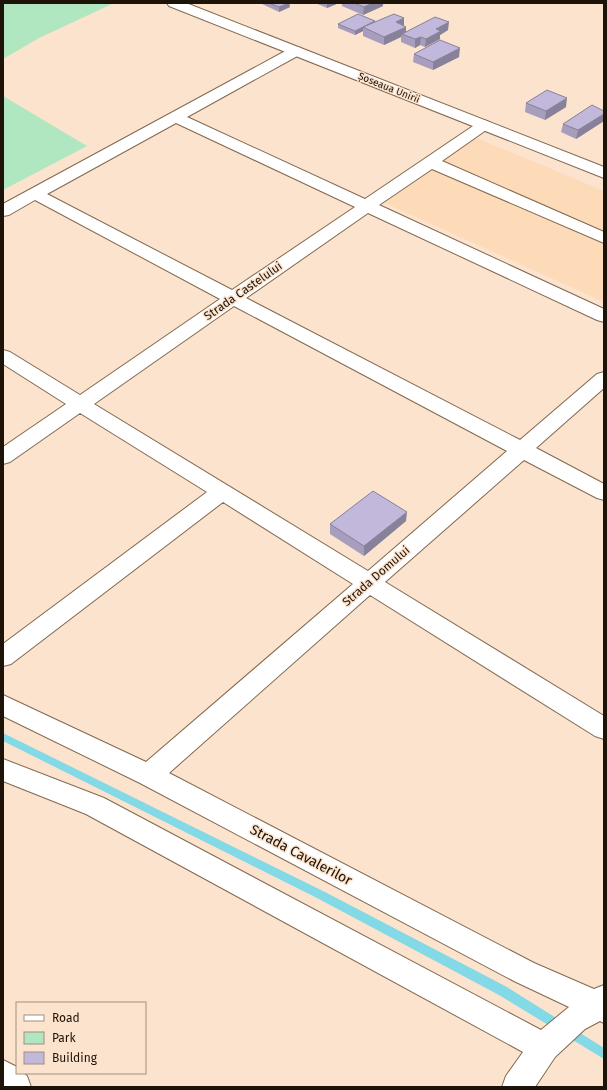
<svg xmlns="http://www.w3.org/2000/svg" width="607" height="1090" font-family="'Fira Sans',sans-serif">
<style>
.built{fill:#fddab8}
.green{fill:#b0e6c0}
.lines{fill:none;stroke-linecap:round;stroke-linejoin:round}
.stream{fill:#83d9e5;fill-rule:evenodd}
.minor-casing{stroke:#82684f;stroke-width:2}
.major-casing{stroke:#82684f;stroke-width:2}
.minor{fill:#fff;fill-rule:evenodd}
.major{fill:#fff;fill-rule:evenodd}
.wall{fill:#a69ebc}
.shaded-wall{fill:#878199}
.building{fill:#c1b8db;stroke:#878199}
.labels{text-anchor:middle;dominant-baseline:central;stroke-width:3;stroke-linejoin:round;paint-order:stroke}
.far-street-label{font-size:10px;fill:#1d1309;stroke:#fbe3cd}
.street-label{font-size:12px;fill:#1d1309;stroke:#fbe3cd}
.near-street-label{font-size:14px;fill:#1d1309;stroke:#fbe3cd}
</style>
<rect width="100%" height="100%" fill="#fbe3cd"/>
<!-- built -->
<path class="built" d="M474 137 604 191V302L385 203Z"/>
<!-- green -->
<path class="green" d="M3 3H114L39 38 3 59Z
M3 96 87 146 3 190Z"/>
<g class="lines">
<!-- stream -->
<path class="stream" d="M3 733 325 892 507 987 604 1048V1059L499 995 317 898 3 741Z"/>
<!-- minor casing -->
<g class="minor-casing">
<path id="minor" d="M296 47 301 48 303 51 301 54 187 117 365 199 479 122 484 120 489 122 492 125 489 128 442 161 604 232V243L432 169 379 205 604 309V322L597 320 368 213 246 298 520 440 597 374 604 372V388L536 448 604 484V500L597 498 524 460 385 582 604 716V739L595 736 370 595 169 773 534 963 594 989 604 985V1023L600 1021 585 1029 555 1057 535 1087H502L506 1076 523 1052 86 814 3 781V759L104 798 541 1030 569 1007 514 981 140 783 3 716V695L146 762 353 584 223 502 11 664 3 666V644L207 492 80 413 10 462 3 464V447L66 404 3 364V350L10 352 80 395 220 299 35 200 9 215 3 216V204L291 48ZM176 123 355 207 232 290 47 194ZM234 306 507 451 368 571 94 404Z
M3 1060 17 1067V1073H23L27 1076 31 1087H3Z"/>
</g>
<!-- major casing -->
<g class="major-casing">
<path id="major" d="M167 3H186L604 167V178L169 6Z"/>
</g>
<!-- minor -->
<use href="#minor" class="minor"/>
<!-- major -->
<use href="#major" class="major"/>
</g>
<!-- wall -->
<path class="wall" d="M260 3H289L290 7 279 12Z
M315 3H339L327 8Z
M342 3H383V6L363 15 342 6Z
M404 18V26L406 27V32L448 30 440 35V39L425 47 420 45 415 48 401 42V37L384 45 363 36V31L355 35 338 28V24L375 22Z
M414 54 459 57 433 70 413 62Z
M526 103 566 107 545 120 525 112Z
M604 111V121L576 139 561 132 563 124Z
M406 521 364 556 330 534V524Z"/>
<!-- shaded-wall -->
<path class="shaded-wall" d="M289 3 290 7 279 12V7Z
M327 3H339L327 8Z
M373 3H383V6L363 15 364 7Z
M404 18V26L396 22Z
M375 21V25L363 27V31L355 35V31Z
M449 22 448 30 440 35V39L425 47 426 39 436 29Z
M406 27V35L402 34 401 37 384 45V37Z
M421 37 420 45 415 48V39Z
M460 48 459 57 433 70V62Z
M567 98 566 107 545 120 546 111Z
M604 114V121L576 139 578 130Z
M407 512 406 521 364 556V546Z"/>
<!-- building -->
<path class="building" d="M269 3H289L279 7Z
M354 3H373L364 7Z
M358 14 375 21 355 31 338 24Z
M394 14 404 18 396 22 406 27 384 37 363 27Z
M435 17 449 22 436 29 441 31 426 39 421 37 415 39 402 34Z
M440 40 460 48 433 62 414 54Z
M547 90 567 98 546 111 526 103Z
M592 105 604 111V114L578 130 563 124Z
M373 491 407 512 364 546 330 524Z"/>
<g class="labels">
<!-- far-street labels -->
<g class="far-street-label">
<text transform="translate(389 88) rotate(22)">Șoseaua Unirii</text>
</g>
<!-- street labels -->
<g class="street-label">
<text transform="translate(243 291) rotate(-35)">Strada Castelului</text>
<text transform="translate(376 576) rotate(-41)">Strada Domului</text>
</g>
<!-- near-street labels -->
<g class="near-street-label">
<text transform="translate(301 855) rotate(28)">Strada Cavalerilor</text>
</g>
</g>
<!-- border -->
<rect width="607" height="1090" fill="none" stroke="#1d1309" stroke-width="8"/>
<!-- legend -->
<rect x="16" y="1002" width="130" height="72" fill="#fbe3cd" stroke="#a2907f"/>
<rect x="24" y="1015" width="20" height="6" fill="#ffffff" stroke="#a2907f"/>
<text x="52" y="1022" font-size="12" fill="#1d1309">Road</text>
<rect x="24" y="1032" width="20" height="12" fill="#b0e6c0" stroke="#a2907f"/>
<text x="52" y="1042" font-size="12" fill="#1d1309">Park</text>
<rect x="24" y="1052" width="20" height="12" fill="#c1b8db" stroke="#a2907f"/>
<text x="52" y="1062" font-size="12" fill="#1d1309">Building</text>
</svg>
